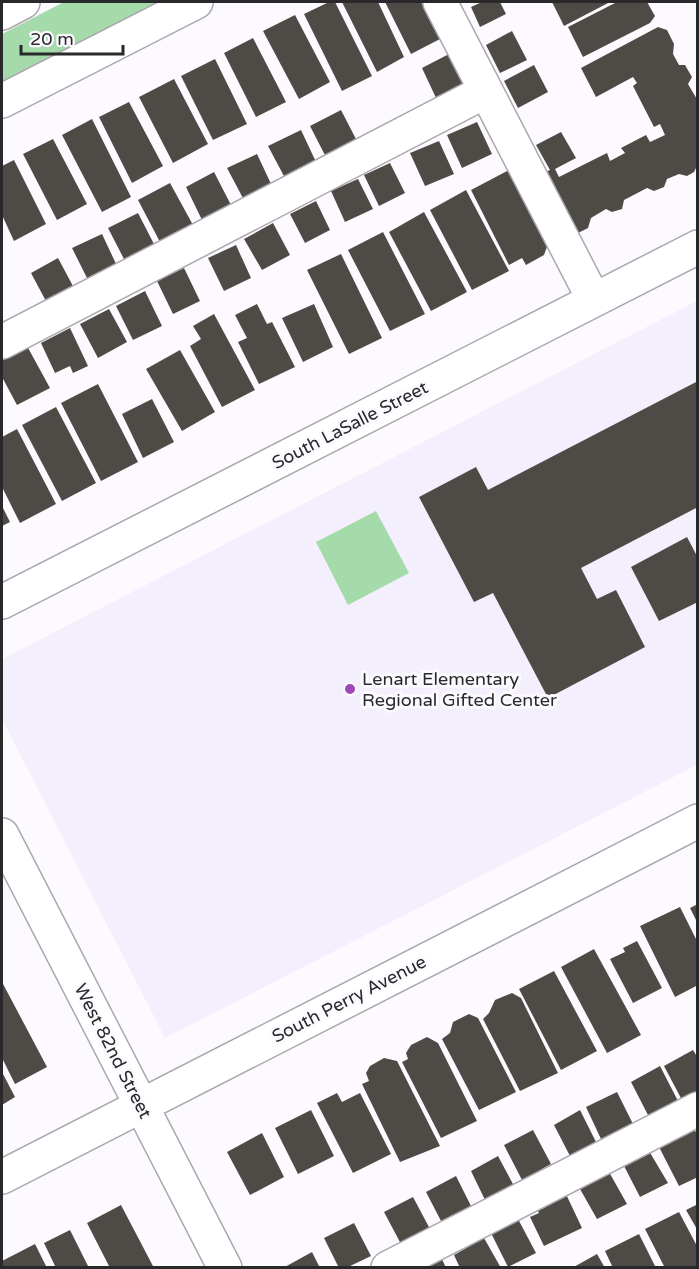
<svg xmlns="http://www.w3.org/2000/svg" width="699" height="1269" font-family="'Varela Round',sans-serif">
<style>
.built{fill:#f4effc}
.green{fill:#a5daaa}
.building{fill:#4e4b46}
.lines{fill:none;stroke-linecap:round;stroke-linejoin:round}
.minor-casing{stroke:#aaa8ae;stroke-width:36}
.minor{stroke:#fff;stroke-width:33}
.poi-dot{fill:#9e49b6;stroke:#fcfaff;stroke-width:2}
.labels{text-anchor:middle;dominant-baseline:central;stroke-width:6;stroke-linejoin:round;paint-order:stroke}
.street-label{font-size:18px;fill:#29282a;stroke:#fcfaff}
.poi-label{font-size:18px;fill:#29282a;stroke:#fcfaff;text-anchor:start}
</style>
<rect width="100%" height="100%" fill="#fcfaff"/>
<!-- built -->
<path class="built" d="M697 301V765L165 1038 2 719V659Z"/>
<!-- green -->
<path class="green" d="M64 2H160L2 84V34Z
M376 511 409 573 348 605 316 542Z"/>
<!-- building -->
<path class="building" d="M329 2H335L372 76 342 91 304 14Z
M342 2H378L404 57 377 72Z
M385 2H421L440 39 411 54Z
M482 2H500L506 14 480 27 471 7Z
M552 2H610L564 26Z
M617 2H647L655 16 650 23 583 57 568 27Z
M295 15 330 82 299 99 263 31Z
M658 27 667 30 674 44 673 54 679 65H685L692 77 688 84 698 101V164L694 172 687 176 679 174 667 179 664 187 654 191 647 188 624 200 622 209 612 212 606 209 591 218 588 228 578 233 539 175 550 170 536 145 561 132 576 158 555 169 559 177 607 153 610 161 625 153 621 148 646 135 650 142 665 135 660 124 654 127 633 86 637 83 633 77 596 97 581 68Z
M512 31 527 60 500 73 486 45Z
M253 38 286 102 256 117 224 53Z
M449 54 464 85 437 100 422 68Z
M215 59 247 124 213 140 181 76Z
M534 65 548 92 518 108 504 81Z
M174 79 208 144 173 163 139 97Z
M129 102 163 166 132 183 99 117Z
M341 110 358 143 327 159 310 126Z
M92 119 131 197 102 212 62 135Z
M477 122 492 154 462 168 447 135Z
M301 130 316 162 285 178 268 146Z
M53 139 87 204 57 220 23 154Z
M439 141 454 174 425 186 410 153Z
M257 154 272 186 244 200 227 168Z
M14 160 46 224 14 241 2 215V166Z
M390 163 405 193 379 206 364 175Z
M509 170 548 244 544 255 526 265 522 258 509 265 471 190Z
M214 172 231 205 202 220 186 187Z
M358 179 373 209 345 222 331 191Z
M170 183 193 225 160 242 138 200Z
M466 190 509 271 472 290 430 210Z
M316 201 330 230 305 243 290 214Z
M424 212 467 292 431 311 389 232Z
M138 213 155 246 125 261 108 228Z
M273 223 290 255 262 270 244 239Z
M383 232 425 314 390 331 348 250Z
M102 234 117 266 88 280 72 248Z
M236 245 251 278 224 291 208 258Z
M341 254 382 338 349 354 307 270Z
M58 258 74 288 47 303 31 273Z
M184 268 200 301 173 314 157 281Z
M145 291 162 326 133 340 116 306Z
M257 304 267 324 272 322 295 367 259 384 238 342 247 338 235 315Z
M314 304 333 347 303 362 282 318Z
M109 309 127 342 98 358 80 324Z
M214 314 255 390 222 407 190 346 201 339 193 326Z
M70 328 88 366 73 373 70 366 55 373 41 343Z
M27 346 50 388 17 405 2 377V360Z
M180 350 215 412 182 431 146 369Z
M698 381V507L581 568 597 599 616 590 645 647 548 698 493 593 474 602 419 497 476 467 488 490Z
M98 384 138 462 101 481 61 403Z
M152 399 174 442 143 458 122 414Z
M56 407 96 483 62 501 22 425Z
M17 429 56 504 20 523 2 487V437Z
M2 506 10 522 2 526Z
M687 537 698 558V602L659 621 631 567Z
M698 904V924L690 908Z
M680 907 698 943V985L675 997 640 926Z
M637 941 662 988 633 1003 610 959 625 952 623 948Z
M594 949 641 1035 607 1053 561 967Z
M554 971 597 1051 561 1070 519 989Z
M2 982 47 1067 15 1084 2 1058Z
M512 993 521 998 558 1073 520 1091 483 1019 489 1013 495 1000Z
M469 1014 478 1018 516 1092 479 1110 442 1039 450 1033 453 1022Z
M427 1037 438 1043 477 1121 441 1138 402 1062 408 1059 406 1053 411 1045Z
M693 1050 698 1058V1094L683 1102 664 1066Z
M384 1058 397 1061 440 1146 400 1162 362 1084 369 1081 366 1073 370 1066Z
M660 1066 678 1101 649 1117 631 1082Z
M2 1072 15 1097 2 1105Z
M617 1092 633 1124 601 1139 586 1107Z
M337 1093 342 1102 360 1093 391 1154 353 1173 317 1103Z
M311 1110 334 1156 298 1174 275 1128Z
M580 1110 596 1142 570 1156 554 1125Z
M693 1127 698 1136V1177L679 1186 658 1145Z
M533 1130 551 1164 522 1180 504 1145Z
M262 1133 284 1177 250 1195 227 1152Z
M649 1151 668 1183 640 1197 623 1164Z
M498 1156 514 1186 486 1202 471 1171Z
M609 1172 627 1204 597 1219 580 1189Z
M456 1176 471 1206 441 1221 426 1192Z
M565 1192 582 1228 544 1246 530 1217 539 1213 535 1206Z
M413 1197 430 1229 401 1244 384 1212Z
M698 1204V1231L686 1210Z
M121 1205 154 1268H110L87 1223Z
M679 1212 698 1248V1268H665L645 1229Z
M518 1219 536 1253 508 1267 491 1233Z
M354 1223 371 1256 346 1268H339L324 1238Z
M70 1230 89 1268H56L44 1243Z
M639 1234 656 1268H613L605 1251Z
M484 1238 501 1268H460L454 1255Z
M35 1244 47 1268H2V1261Z
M312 1252 320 1268H283Z
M597 1254 605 1268H572Z
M442 1259 446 1268H426Z"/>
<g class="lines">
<!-- minor casing -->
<g class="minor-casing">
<path id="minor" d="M440 2 594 300
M2 13 23 2
M2 101 196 2
M2 342 486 91
M2 602 698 247
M2 835 225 1268
M2 1177 698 821
M388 1268 698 1109"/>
</g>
<!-- minor -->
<use href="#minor" class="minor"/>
</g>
<!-- markers -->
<circle class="poi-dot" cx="350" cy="689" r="6"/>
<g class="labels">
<!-- street labels -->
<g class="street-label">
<text transform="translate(350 425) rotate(-27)">South LaSalle Street</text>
<text transform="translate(349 999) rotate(-27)">South Perry Avenue</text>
<text transform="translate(113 1051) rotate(63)">West 82nd Street</text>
</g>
<!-- poi labels -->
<g class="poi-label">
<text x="362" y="679">Lenart Elementary<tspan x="362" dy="21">Regional Gifted Center</tspan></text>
</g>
</g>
<!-- border -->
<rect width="699" height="1269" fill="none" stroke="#29282a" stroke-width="6"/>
<!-- scale -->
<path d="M21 45v9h102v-9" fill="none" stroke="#29282a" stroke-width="3"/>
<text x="30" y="45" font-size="18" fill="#29282a" stroke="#fcfaff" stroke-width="4.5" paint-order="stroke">20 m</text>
</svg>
